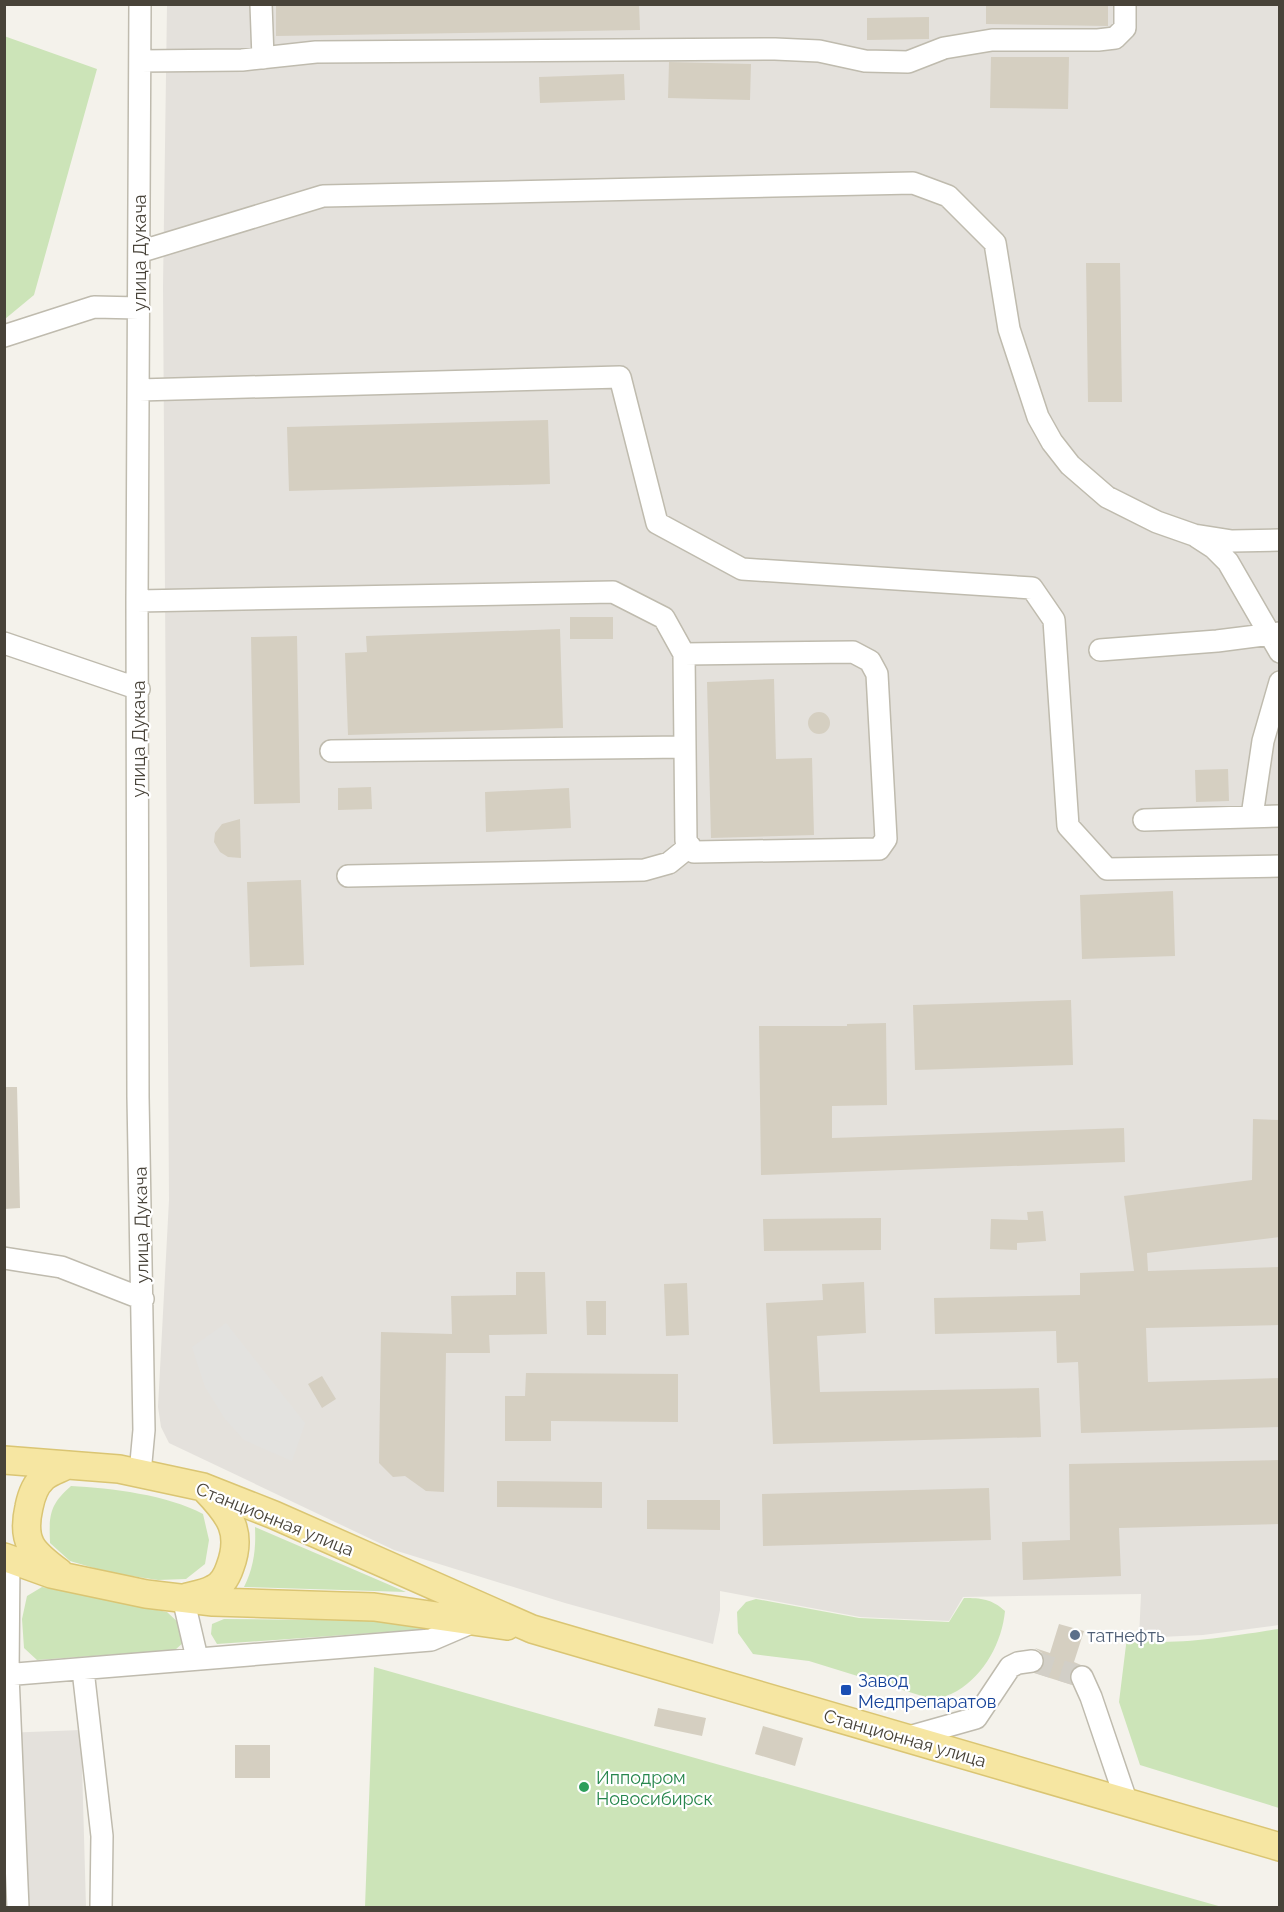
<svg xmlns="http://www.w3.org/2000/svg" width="1284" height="1912" font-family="Raleway,sans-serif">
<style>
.industrial{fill:#e4e1dc}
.green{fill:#cce4b8}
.parking{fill:#e3e2df}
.building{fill:#d5cfc1}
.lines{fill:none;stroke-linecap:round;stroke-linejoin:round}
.minor-tunnel{stroke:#d2cfc7;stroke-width:21;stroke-dasharray:21 10;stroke-linecap:butt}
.minor-casing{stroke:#bfbbae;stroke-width:24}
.major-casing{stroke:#dac573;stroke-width:30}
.minor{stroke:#fff;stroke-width:21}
.major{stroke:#f6e6a2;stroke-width:27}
.service-dot{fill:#5c6f8a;stroke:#fff;stroke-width:2}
.transit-dot{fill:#1a4fb4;stroke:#fff;stroke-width:2}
.leisure-dot{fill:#2e9e5b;stroke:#fff;stroke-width:2}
.labels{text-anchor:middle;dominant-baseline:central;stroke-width:4.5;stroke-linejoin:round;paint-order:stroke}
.street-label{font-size:18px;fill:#484339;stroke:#fff}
.service-label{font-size:18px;fill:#4e5e75;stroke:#fff;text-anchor:start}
.transit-label{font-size:18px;fill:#164399;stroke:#fff;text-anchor:start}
.leisure-label{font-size:18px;fill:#27864d;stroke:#fff;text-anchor:start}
</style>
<rect width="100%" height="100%" fill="#f4f2eb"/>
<!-- industrial -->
<path class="industrial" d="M167 5H1279V1625L1203 1635 1139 1638 1141 1594 963 1597 949 1621 860 1617 720 1591V1610L713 1644 565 1603 394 1550 169 1443 161 1427 158 1407 169 1200 163 287Z
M81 1730 86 1907H5L4 1733Z"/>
<!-- green -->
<path class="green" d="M4 36 97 69 34 295 5 319Z
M71 1486C111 1488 168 1495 203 1514L209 1540 205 1564 186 1579 158 1580 111 1573 70 1561 50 1543C49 1516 49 1505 71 1486Z
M255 1527 406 1592 244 1587C254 1567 256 1549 255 1527Z
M42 1587 167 1612 182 1626 184 1642 175 1650 37 1660 24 1648 22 1619 27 1596Z
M964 1598C981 1598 992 1599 1005 1611 1002 1642 985 1674 957 1691 950 1695 942 1697 935 1700L809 1661 753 1654 738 1633 737 1612 746 1602 756 1599 859 1618 949 1622Z
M224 1619 397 1621 429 1629 217 1644 211 1634 212 1624Z
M1279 1629V1808L1140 1765 1119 1702 1127 1637C1157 1650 1244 1634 1279 1629Z
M374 1667 1222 1907H365Z"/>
<!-- parking -->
<path class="parking" d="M226 1323 305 1423 292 1461 244 1440 225 1419 205 1387 192 1347Z"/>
<!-- building -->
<path class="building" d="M276 4H639L640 30 276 36Z
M986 4H1108V26L986 24Z
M929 17V39L867 40V18Z
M991 57H1069L1068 109 990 108Z
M669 62 751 64 750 100 668 98Z
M624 74 625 100 540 103 539 77Z
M1086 263H1120L1122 402H1088Z
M548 420 550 484 289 491 287 427Z
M570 617H613V639H570Z
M560 629 563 728 348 735 345 653 367 652 366 636Z
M297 636 300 803 254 804 251 637Z
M774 679 776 759 812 758 814 835 711 838 707 682Z
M808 723a11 11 0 1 1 22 0a11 11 0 1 1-22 0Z
M1228 769 1229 801 1196 802 1195 770Z
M371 787 372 809 338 810V788Z
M569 788 571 828 486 832 485 792Z
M240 819 241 858 228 857 220 852 214 842 215 833 222 824Z
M301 880 304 965 250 967 247 882Z
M1173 891 1175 956 1082 959 1080 895Z
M1071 1000 1073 1065 915 1070 913 1005Z
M886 1023 887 1105 832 1106V1138L1124 1128 1125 1162 761 1175 759 1026H847V1024Z
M4 1087H17L20 1208 4 1209Z
M1253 1119 1280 1120V1237L1147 1253 1148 1271 1280 1267V1325L1146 1328 1148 1382 1280 1378V1427L1081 1433 1078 1362 1057 1363 1056 1331 935 1334 934 1298 1080 1295V1273L1134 1271 1124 1196 1252 1180Z
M1043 1211 1046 1241 1017 1243V1250L990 1249 991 1219 1028 1220 1027 1212Z
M881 1218V1250L764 1251 763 1219Z
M516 1272H545L547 1334 489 1335 490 1353H446L444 1492 426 1491 405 1476 393 1477 379 1463 381 1332 452 1334 451 1296 516 1295Z
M864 1282 866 1333 817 1336 820 1392 1039 1388 1041 1437 773 1444 766 1303 823 1300 822 1284Z
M687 1283 689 1335 666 1336 664 1284Z
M586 1301H606V1335H587Z
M526 1373 678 1374V1422L551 1421V1441H505V1396H525Z
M322 1376 336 1399 322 1408 308 1384Z
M1280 1460V1524L1119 1528 1121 1576 1023 1580 1022 1542 1070 1540 1069 1464Z
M497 1481 602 1482V1508L497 1507Z
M989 1488 991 1540 763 1546 762 1494Z
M647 1500H720V1530L647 1529Z
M1059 1624 1084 1631 1074 1662 1081 1665 1071 1670 1069 1676 1072 1685 1034 1673 1044 1666 1045 1660 1042 1653 1035 1648 1050 1653Z
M658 1708 706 1718 702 1736 654 1726Z
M763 1726 803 1738 795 1766 755 1754Z
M235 1745H270V1778H235Z"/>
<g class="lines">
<!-- minor-tunnel -->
<path class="minor-tunnel" d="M1032 1661 1082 1677"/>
<!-- minor casing -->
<g class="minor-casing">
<path id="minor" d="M140 4 137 601 138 1097 144 1430 140 1473
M261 4 263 58
M140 61 242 60 316 52 775 49 819 51 865 61 908 62 944 48 992 40H1098L1115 38 1125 28V4
M139 252 323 196 913 183 948 196 995 243 1009 329 1038 417 1052 442 1070 465 1107 497 1157 522 1194 535 1232 541 1280 540
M4 336 94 307 139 308
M139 390 620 377 657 523 742 569 1032 588 1054 620 1068 826 1107 869 1280 866
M1197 537 1214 548 1228 562 1280 652
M137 601 613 592 664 618 684 654 686 841 694 852 879 849 886 839 877 674 870 661 853 652 684 654
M4 643 139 689
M1100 650 1217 641 1280 633
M331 751 685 747
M1252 816 1263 741 1280 682
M1144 820 1280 816
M348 876 644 870 669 863 690 846
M4 1258 61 1267 143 1299
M9 1559 8 1675 18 1908
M183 1598 197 1658
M83 1670 102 1836 101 1908
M4 1675 431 1640 473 1622
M1082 1677 1091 1697 1127 1803
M905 1738 976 1718 1010 1667 1018 1663 1032 1661"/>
</g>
<!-- major casing -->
<g class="major-casing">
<path id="major" d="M4 1460 119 1469 203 1487 274 1515 532 1629 1280 1847
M4 1557 51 1574 146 1594 213 1602 374 1607 507 1626
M59 1572C32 1552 21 1542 29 1507 31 1497 35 1485 43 1478 49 1472 60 1469 67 1465
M187 1597C195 1595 206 1593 213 1589 222 1585 227 1576 230 1567 243 1532 230 1515 206 1490"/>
</g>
<!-- minor -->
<use href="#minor" class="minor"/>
<!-- major -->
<use href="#major" class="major"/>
</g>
<!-- markers -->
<circle class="service-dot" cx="1075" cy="1635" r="6"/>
<rect class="transit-dot" x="840" y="1684" width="12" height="12" rx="3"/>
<circle class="leisure-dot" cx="584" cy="1787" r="6"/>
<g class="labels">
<!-- street labels -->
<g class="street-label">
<text transform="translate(139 253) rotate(-90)">улица Дукача</text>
<text transform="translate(138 739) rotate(-90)">улица Дукача</text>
<text transform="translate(141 1225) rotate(-91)">улица Дукача</text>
<text transform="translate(275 1519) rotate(22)">Станционная улица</text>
<text transform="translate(905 1738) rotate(16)">Станционная улица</text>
</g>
<!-- service labels -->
<g class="service-label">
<text x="1087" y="1635">татнефть</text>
</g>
<!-- transit labels -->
<g class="transit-label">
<text x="858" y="1680">Завод<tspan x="858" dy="21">Медпрепаратов</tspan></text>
</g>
<!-- leisure labels -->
<g class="leisure-label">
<text x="596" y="1777">Ипподром<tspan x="596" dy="21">Новосибирск</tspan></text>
</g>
</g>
<!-- border -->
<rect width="1284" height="1912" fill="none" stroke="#484339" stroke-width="12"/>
</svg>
